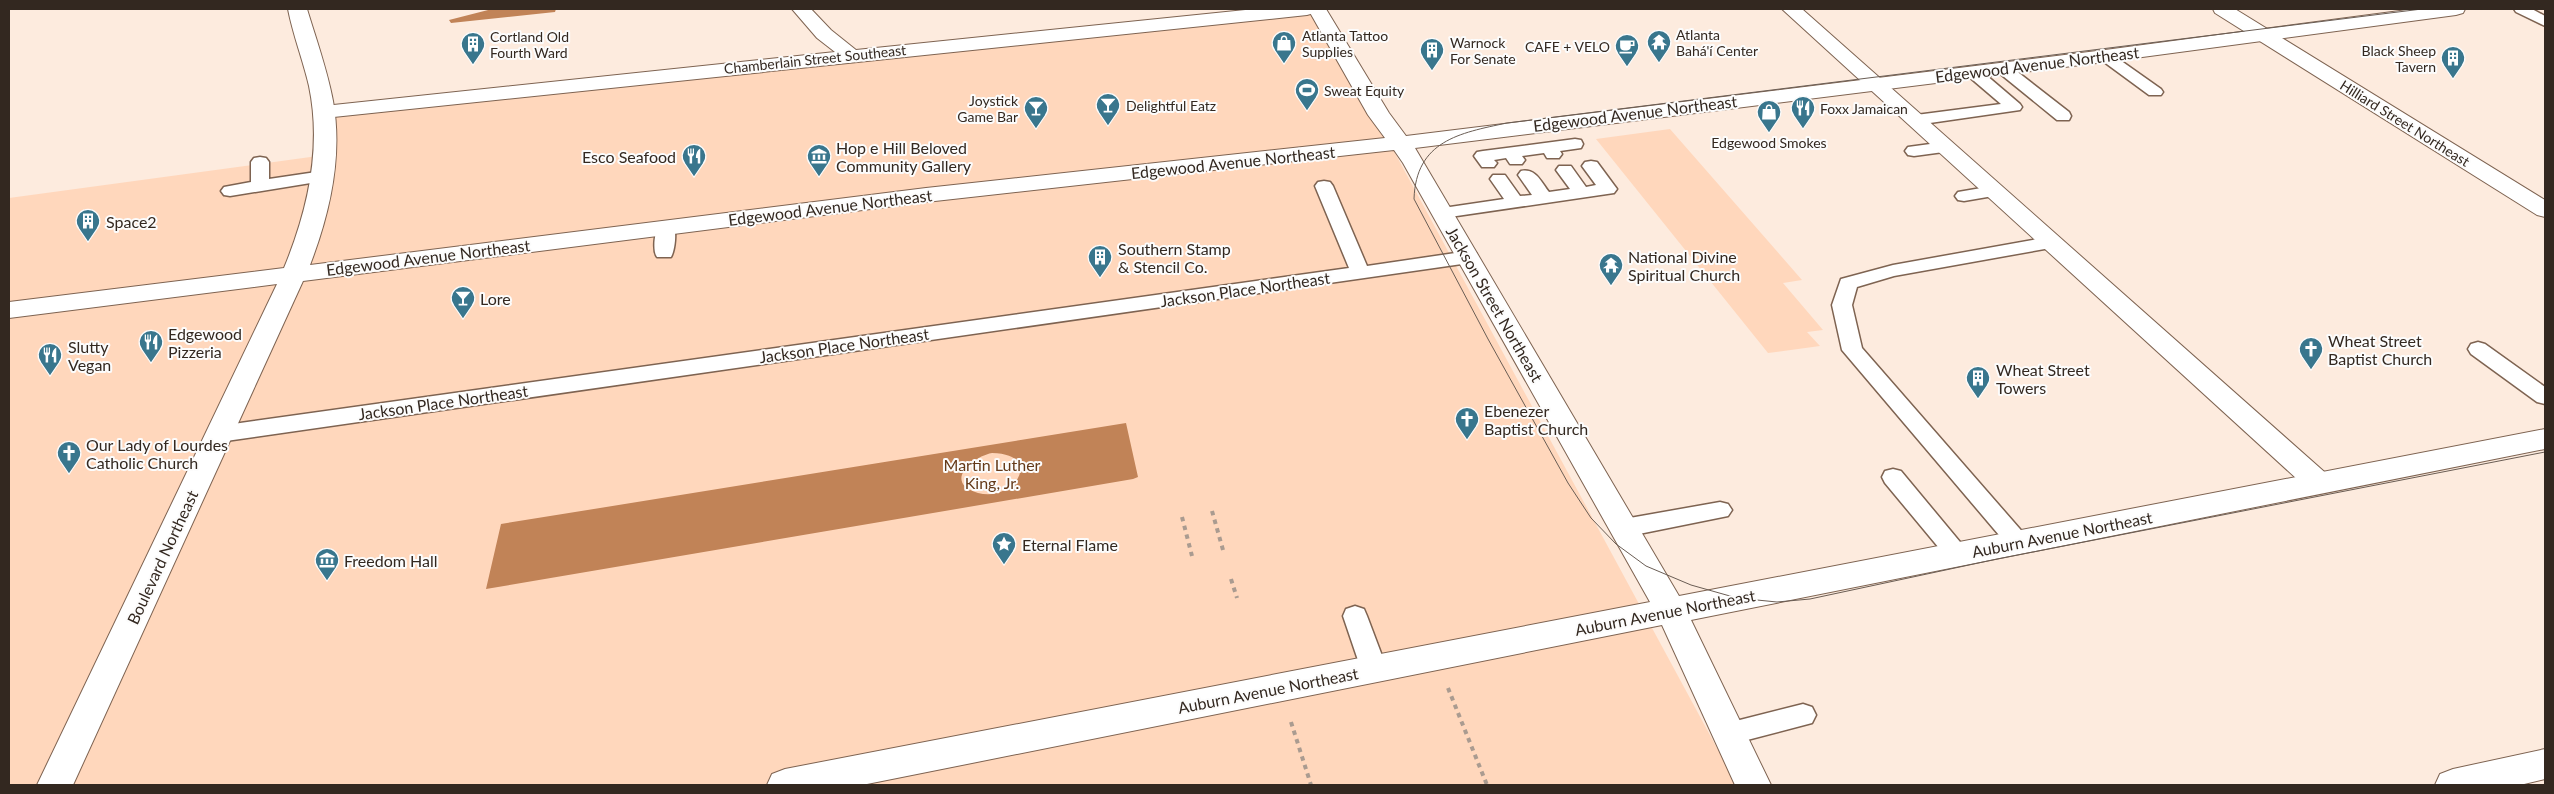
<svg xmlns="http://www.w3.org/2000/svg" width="2554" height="794" font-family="Lato,sans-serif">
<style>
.green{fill:#ffd7bc}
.water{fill:#c18357;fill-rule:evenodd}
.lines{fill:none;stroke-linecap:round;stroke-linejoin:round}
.lane-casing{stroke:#7e6351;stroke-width:3}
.street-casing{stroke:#7e6351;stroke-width:2}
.secondary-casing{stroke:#7e6351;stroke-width:2}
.path{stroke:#aa9b90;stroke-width:4;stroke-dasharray:4.5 4.5;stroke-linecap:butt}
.lane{fill:#fff;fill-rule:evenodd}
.street{fill:#fff;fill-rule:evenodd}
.secondary{fill:#fff;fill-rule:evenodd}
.tram{stroke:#6a5d54;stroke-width:1}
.labels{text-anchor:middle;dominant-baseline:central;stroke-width:4;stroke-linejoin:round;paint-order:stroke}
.far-poi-label{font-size:14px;fill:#332820;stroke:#fcfcfc;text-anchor:start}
.far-street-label{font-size:14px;fill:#332820;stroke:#fcfcfc}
.street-label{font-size:16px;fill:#332820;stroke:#fcfcfc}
.poi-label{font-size:16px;fill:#332820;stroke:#fcfcfc;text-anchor:start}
.park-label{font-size:16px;fill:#643918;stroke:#fcfcfc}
</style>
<rect width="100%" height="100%" fill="#fdebde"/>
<!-- green -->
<path class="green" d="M1308 9H1317L1737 785H9V198L325 155 324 112Z
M1670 129 1802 280 1783 283 1823 330 1807 332 1820 346 1768 353 1596 139Z"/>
<!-- water -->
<path class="water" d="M492 9H556L555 12 451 23 449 20Z
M1126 423 1138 477 1133 479 486 589 501 524ZM992 453C1045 454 1014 503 978 493 943 483 971 457 992 453Z"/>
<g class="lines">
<!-- lane casing -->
<g class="lane-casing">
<path id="lane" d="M2514 9H2532L2545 16V26L2516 12Z
M2105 51 2110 53 2161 89 2163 92 2161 95H2149L2100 59 2097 56 2100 53Z
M2004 64 2010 66 2069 112 2071 116 2069 120H2057L1998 72 1996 69Z
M1973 67 1979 69 2020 104 2022 107 2020 110 1916 125 1910 124 1908 120 1910 116 1916 115 2001 104 1967 75 1965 72Z
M1575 139 1581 140 1583 144 1581 148 1560 151 1562 154 1559 158H1547L1544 153 1522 156 1525 160 1522 164H1510L1506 158 1494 160 1497 163 1494 167H1482L1474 156 1477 152 1483 151Z
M1945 142 1951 143 1954 147 1951 151 1914 156 1908 155 1905 151 1908 147Z
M260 157 266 158 269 162V179L323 171 329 172 332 176 329 180 323 181 230 196 224 195 221 191 224 187 251 182V162L254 158Z
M1591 161 1597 162 1614 185 1617 189 1614 193 1443 218 1437 217 1434 213 1437 209 1443 208 1504 199 1490 179 1493 175H1505L1520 196 1532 195 1518 175 1521 171C1536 168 1541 182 1549 192L1570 189 1556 170 1559 166H1571L1586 187 1596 185 1582 166 1585 162Z
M1324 181 1330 182 1333 186 1367 266 1469 251 1476 253 1478 257 1476 261 1469 263 219 442 211 439 208 434 211 429 219 426 1349 268 1315 186 1318 182Z
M1993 186 1999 187 2002 191 1999 195 1964 201 1958 200 1955 196 1958 192Z
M666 222 673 224C677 231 675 250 671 257H657C652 250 655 231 659 224Z
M2049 237 2056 239 2058 243 2056 247 1894 276 1857 287 1852 305 1862 348 2026 536 2030 542 2026 548 2018 551 2010 548 1842 350 1832 305 1841 279 1893 265Z
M2478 342 2485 344 2545 387V404L2537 402 2471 354 2468 349 2471 344Z
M1893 469 1901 471 1965 548 1969 554 1965 560 1957 563 1949 560 1885 483 1882 477 1885 471Z
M1720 502 1728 504 1732 510 1728 516 1624 537 1616 534 1612 528 1616 522 1624 519Z
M1355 606 1364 609 1367 616 1387 669 1383 676 1374 680 1365 676 1361 669 1343 616 1346 609Z
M1803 704 1812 707 1816 715 1812 723 1728 745 1718 742 1715 734 1718 726 1728 723Z"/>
</g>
<!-- street casing -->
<g class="street-casing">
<path id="street" d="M792 9H811L831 30 856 50 1255 9H1317L1314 13 1307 15 324 118 316 117 313 112 316 107 324 106 835 52 817 38Z
M1782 9H1802L2329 476 2334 483 2329 490 2319 493 2309 490Z
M2213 9H2235L2545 200V217L2537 215 2215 13Z
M2545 749V779L2520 785H2435L2440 774 2453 769Z"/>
</g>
<!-- secondary casing -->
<g class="secondary-casing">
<path id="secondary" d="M288 9H307C316 39 327 69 333 101 343 156 330 213 310 265L926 188 1385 138 1368 115 1308 9H1326L1389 113 1406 136 2105 50 2415 9H2465L2463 13 2456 15 2105 62 1415 148 1679 596 2545 429V449L1691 620 1771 785H1735L1662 625 862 785H767L772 774 785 769 1650 602 1403 163 1394 150 926 202 303 281 73 785H37L277 284 9 318V302L284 268C308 210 322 148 309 86 303 60 293 35 288 9Z"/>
</g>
<!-- path -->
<path class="path" d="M1212 511 1223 550
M1182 517 1192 556
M1231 579 1237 598
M1448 688 1487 785
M1291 722 1311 785"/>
<!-- lane -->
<use href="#lane" class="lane"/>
<!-- street -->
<use href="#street" class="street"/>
<!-- secondary -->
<use href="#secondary" class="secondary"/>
<!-- tram -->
<path class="tram" d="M2422 9 1507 123C1459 133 1416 141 1414 199L1488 339 1568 483 1591 518 1616 544 1646 566 1691 585 1737 598 1777 602 1810 599 1997 559 2545 452"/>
</g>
<!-- icons -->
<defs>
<g id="temple-pin" transform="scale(1.25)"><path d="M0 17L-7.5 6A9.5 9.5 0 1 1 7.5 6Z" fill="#39768d" stroke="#fcfcfc"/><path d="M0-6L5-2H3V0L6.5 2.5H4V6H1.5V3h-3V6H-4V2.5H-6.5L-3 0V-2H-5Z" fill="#fff"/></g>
<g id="shop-pin" transform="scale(1.25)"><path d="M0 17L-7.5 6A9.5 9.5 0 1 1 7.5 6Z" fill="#39768d" stroke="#fcfcfc"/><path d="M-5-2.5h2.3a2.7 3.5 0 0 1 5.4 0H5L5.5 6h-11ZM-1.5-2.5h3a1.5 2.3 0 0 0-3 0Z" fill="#fff"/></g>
<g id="building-pin" transform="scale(1.25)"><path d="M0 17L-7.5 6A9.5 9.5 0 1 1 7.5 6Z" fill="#39768d" stroke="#fcfcfc"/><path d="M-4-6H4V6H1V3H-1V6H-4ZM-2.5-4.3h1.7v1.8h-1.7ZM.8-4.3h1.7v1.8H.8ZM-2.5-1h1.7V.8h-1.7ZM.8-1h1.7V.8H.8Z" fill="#fff"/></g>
<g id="cafe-pin" transform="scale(1.25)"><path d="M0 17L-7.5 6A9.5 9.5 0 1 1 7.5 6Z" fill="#39768d" stroke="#fcfcfc"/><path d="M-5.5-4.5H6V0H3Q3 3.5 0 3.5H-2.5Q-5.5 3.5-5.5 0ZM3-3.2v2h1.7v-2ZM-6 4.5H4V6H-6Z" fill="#fff"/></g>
<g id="stadium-pin" transform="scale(1.25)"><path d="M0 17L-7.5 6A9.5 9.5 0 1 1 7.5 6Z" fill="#39768d" stroke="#fcfcfc"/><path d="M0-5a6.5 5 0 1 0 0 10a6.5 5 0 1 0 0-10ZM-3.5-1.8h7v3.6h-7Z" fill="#fff"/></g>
<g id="bar-pin" transform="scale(1.25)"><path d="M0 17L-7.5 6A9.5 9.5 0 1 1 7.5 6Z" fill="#39768d" stroke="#fcfcfc"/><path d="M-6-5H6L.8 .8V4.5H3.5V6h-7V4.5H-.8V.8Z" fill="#fff"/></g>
<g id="restaurant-pin" transform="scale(1.25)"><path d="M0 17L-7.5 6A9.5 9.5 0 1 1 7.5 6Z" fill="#39768d" stroke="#fcfcfc"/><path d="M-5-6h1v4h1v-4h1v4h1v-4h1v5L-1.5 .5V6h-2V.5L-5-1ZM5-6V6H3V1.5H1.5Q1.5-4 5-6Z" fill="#fff"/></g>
<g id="museum-pin" transform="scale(1.25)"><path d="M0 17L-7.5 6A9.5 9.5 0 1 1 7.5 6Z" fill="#39768d" stroke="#fcfcfc"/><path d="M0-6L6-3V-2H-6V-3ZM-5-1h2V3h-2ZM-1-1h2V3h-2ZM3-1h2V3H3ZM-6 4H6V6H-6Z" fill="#fff"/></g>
<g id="church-pin" transform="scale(1.25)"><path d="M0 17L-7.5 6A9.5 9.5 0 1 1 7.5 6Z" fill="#39768d" stroke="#fcfcfc"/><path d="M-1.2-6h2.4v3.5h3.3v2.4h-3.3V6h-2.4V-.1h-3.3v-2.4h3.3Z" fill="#fff"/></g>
<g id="sight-pin" transform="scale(1.25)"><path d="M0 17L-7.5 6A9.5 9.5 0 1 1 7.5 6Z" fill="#39768d" stroke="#fcfcfc"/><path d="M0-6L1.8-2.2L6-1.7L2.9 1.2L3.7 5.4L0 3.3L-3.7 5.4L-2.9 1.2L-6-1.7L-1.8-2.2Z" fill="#fff"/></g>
</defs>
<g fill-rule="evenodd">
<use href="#temple-pin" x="1659" y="42"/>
<use href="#shop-pin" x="1284" y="43"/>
<use href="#building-pin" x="473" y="44"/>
<use href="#cafe-pin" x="1627" y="46"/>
<use href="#building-pin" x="1432" y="50"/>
<use href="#building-pin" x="2453" y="58"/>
<use href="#stadium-pin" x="1307" y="90"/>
<use href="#bar-pin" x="1108" y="105"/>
<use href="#bar-pin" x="1036" y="108"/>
<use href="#restaurant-pin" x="1803" y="108"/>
<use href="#shop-pin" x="1769" y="112"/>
<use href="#restaurant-pin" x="694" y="156"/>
<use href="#museum-pin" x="819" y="156"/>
<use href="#building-pin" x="88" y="221"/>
<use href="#building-pin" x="1100" y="257"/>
<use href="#temple-pin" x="1611" y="265"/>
<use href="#bar-pin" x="463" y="298"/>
<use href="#restaurant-pin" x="151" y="342"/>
<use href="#church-pin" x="2311" y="349"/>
<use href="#restaurant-pin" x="50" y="355"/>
<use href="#building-pin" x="1978" y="378"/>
<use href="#church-pin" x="1467" y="419"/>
<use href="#church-pin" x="69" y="453"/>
<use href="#sight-pin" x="1004" y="544"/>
<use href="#museum-pin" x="327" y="560"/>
</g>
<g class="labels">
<!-- far-poi labels -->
<g class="far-poi-label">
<text x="1676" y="34">Atlanta<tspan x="1676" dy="16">Bahá'í Center</tspan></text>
<text x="1302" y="35">Atlanta Tattoo<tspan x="1302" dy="16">Supplies</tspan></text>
<text x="490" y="36">Cortland Old<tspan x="490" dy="16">Fourth Ward</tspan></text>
<text x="1450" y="42">Warnock<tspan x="1450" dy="16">For Senate</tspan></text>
<text x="1610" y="46" text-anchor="end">CAFE + VELO</text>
<text x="2436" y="50" text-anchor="end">Black Sheep<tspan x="2436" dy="16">Tavern</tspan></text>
<text x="1324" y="90">Sweat Equity</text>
<text x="1018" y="100" text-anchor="end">Joystick<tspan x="1018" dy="16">Game Bar</tspan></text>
<text x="1126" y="105">Delightful Eatz</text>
<text x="1820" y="108">Foxx Jamaican</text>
<text x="1769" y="142" text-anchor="middle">Edgewood Smokes</text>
</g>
<!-- far-street labels -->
<g class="far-street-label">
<text transform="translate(815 59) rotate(-6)">Chamberlain Street Southeast</text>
<text transform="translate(2405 123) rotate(32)">Hilliard Street Northeast</text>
</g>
<!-- street labels -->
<g class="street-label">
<text transform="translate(2037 64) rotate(-7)">Edgewood Avenue Northeast</text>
<text transform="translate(1635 113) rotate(-7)">Edgewood Avenue Northeast</text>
<text transform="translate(1233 162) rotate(-6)">Edgewood Avenue Northeast</text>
<text transform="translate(830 207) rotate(-7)">Edgewood Avenue Northeast</text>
<text transform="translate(428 257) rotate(-7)">Edgewood Avenue Northeast</text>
<text transform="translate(1245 289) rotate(-8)">Jackson Place Northeast</text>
<text transform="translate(1495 304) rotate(60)">Jackson Street Northeast</text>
<text transform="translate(844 345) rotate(-8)">Jackson Place Northeast</text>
<text transform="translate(443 402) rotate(-8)">Jackson Place Northeast</text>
<text transform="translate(2062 534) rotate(-11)">Auburn Avenue Northeast</text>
<text transform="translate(162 557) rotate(-65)">Boulevard Northeast</text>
<text transform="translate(1665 612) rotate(-11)">Auburn Avenue Northeast</text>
<text transform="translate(1268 690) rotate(-11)">Auburn Avenue Northeast</text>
</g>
<!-- poi labels -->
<g class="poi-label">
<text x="836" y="147">Hop e Hill Beloved<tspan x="836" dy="18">Community Gallery</tspan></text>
<text x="676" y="156" text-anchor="end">Esco Seafood</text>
<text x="106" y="221">Space2</text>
<text x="1118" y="248">Southern Stamp<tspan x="1118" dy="18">&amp; Stencil Co.</tspan></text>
<text x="1628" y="256">National Divine<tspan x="1628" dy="18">Spiritual Church</tspan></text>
<text x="480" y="298">Lore</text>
<text x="168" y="333">Edgewood<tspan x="168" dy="18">Pizzeria</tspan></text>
<text x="2328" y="340">Wheat Street<tspan x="2328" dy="18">Baptist Church</tspan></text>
<text x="68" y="346">Slutty<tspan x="68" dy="18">Vegan</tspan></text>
<text x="1996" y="369">Wheat Street<tspan x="1996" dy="18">Towers</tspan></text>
<text x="1484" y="410">Ebenezer<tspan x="1484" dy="18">Baptist Church</tspan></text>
<text x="86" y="444">Our Lady of Lourdes<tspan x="86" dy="18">Catholic Church</tspan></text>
<text x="1022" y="544">Eternal Flame</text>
<text x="344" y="560">Freedom Hall</text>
</g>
<!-- park labels -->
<g class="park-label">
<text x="992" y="464">Martin Luther<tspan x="992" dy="18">King, Jr.</tspan></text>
</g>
</g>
<!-- border -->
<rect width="2554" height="794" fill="none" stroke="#332820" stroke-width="20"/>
</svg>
